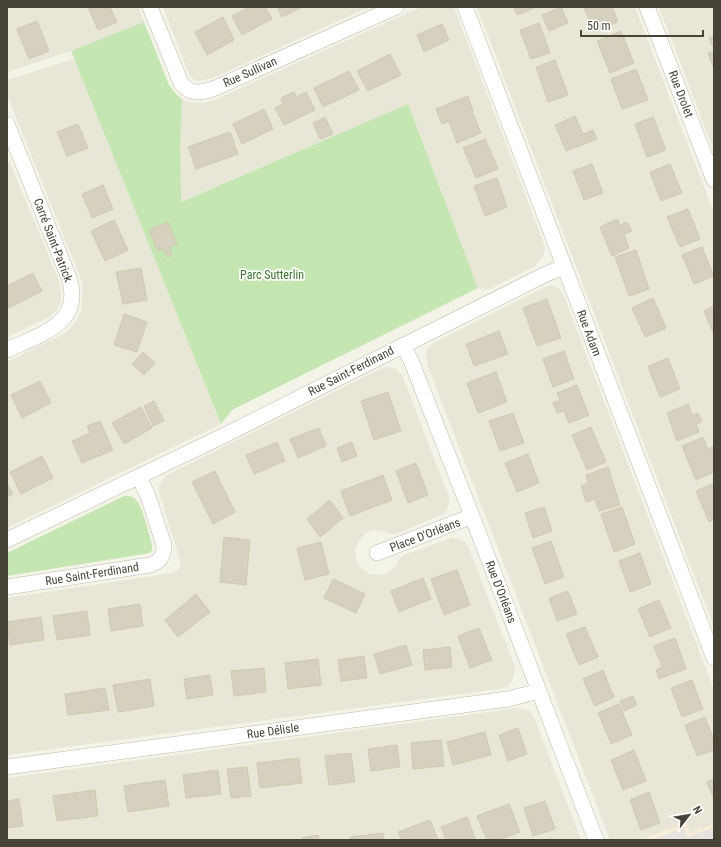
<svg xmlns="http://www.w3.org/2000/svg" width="721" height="847" font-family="'Roboto Condensed',sans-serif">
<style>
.residential{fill:#e8e6d7}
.commercial{fill:#f5eed4}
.green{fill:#c4e7b2}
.parking{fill:#e5e4e0}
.building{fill:#d5d1be;stroke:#d0cab1}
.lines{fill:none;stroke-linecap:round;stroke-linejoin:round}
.street-casing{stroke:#bfbcab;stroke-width:16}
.street{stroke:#fff;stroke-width:15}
.labels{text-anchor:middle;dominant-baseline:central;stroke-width:3.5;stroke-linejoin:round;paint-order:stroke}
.street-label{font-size:12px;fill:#474437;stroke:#fff}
.park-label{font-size:12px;fill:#39782b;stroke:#fff}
</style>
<rect width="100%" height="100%" fill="#f4f3e8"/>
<!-- residential -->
<path class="residential" d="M7 7H139L144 22 71 51 7 72Z
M163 7H369L213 78 198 81 193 79 189 74Z
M421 7H454L542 239 545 248 543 256 535 266 494 287 488 289 478 288 408 104 180 202V146L182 99 186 101 194 103H203L214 100Z
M477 7H635L714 213V627Z
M659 7H714V151Z
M74 59 221 424 7 528V362L62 335 70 329 77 319 81 311 83 284 7 95V80Z
M10 163 58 278 61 289V301L57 310 49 317 7 337V164Z
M549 286H555L560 290 564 296 714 690V824L691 833 686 823 639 840H610L427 364 426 356 427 349 432 344 543 288Z
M389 367 396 369 402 375 449 497V505L446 512 441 515 399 533 391 534 384 531 374 530 366 533 359 540 355 551 357 560 361 568 370 574 379 575 387 574 395 567 400 558 404 555 451 538H457L464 542 468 546 515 667 514 675 511 683 506 687 499 689 7 755V598L172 573 177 571 180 566V560L159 492V486L163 479 171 473 382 368Z
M518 708 524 709 530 711 534 717 581 840H7V778Z"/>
<!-- commercial -->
<path class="commercial" d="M686 823 691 833 714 824V840H639Z"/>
<!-- green -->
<path class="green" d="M144 22 169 85 177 95 182 99 180 146 181 202 408 104 478 288 232 410 221 424 71 51Z
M124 496C129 496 133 496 136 500 143 507 149 535 152 545V550L150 553 7 576V553Z"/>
<!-- parking -->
<path class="parking" d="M714 827V840H651L684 828 688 837Z"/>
<!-- building -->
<path class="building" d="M88 7H110L117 22 98 30Z
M249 7H265L272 19 242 35 232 16Z
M277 7H302L282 17Z
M514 7H537L517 15Z
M561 7 568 23 549 31 542 15Z
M584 7H612L618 22 594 32Z
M223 17 234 40 207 55 195 32Z
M37 21 49 51 29 59 17 29Z
M539 23 550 53 531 59 520 30Z
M442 24 449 40 424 52 417 35Z
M621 31 634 63 610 73 597 41Z
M714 36V45L712 46 709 38Z
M714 51V69L708 53Z
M390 54 401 75 368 91 357 71Z
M555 60 568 95 548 102 536 67Z
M636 69 648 100 622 109 611 79Z
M349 71 359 90 323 107 314 88Z
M294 92 296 97 306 92 315 110 284 125 275 108 283 104 281 98Z
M468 96 473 111H472L481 133 457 143 449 121 442 124 436 109Z
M264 109 273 129 242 144 233 124Z
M575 116 583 134 593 130 597 139 566 151 555 125Z
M325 117 333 134 320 139 313 123Z
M653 117 666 150 647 157 635 124Z
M78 124 88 148 67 156 57 132Z
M230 132 238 154 196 169 188 147Z
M485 139 498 169 476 178 463 148Z
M592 164 603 193 584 200 573 171Z
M670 164 682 193 661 201 650 172Z
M497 178 507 207 485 216 474 186Z
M103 185 113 209 92 218 82 194Z
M688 209 700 239 680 247 667 217Z
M617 219 620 225 627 222 632 231 624 234 629 248 612 256 600 227Z
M114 220 128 250 105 261 91 231Z
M168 222 177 244 169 247 172 255 167 257 164 249 158 251 149 230Z
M702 247 714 276 694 284 682 255Z
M636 250 649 289 629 296 615 257Z
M141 268 147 300 123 304 116 272Z
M33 273 42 291 9 308 7 304V286Z
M653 298 666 328 645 337 632 308Z
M547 299 561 338 537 346 523 308Z
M714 306V335L704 311Z
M124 314 147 322 137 352 114 345Z
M499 331 508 354 474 366 466 344Z
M564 351 574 379 553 387 543 359Z
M143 352 155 363 144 375 132 364Z
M668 358 680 389 660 397 648 366Z
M496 372 507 402 478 413 467 383Z
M40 381 51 403 22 418 11 395Z
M577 385 589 415 569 423 564 411 557 413 553 403 560 400 557 393Z
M388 392 401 431 374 440 361 401Z
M154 401 164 421 153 426 144 406Z
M688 404 692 415 698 413 702 422 696 424 699 432 677 441 667 413Z
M141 407 152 428 124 444 112 423Z
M513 413 524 443 500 451 489 421Z
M100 421 113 450 82 463 72 441 90 433 87 426Z
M591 427 606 462 587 470 572 435Z
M319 428 326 446 298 458 290 439Z
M703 437 708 449 714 446V472L696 480 682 446Z
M277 442 285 461 254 474 246 455Z
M352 442 357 456 342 462 337 448Z
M528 454 539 483 517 492 505 463Z
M42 456 53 478 21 494 10 472Z
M416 463 428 495 408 503 396 471Z
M608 467 620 505 599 511 595 499 586 502 581 486 588 483 586 475Z
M215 471 235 512 213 524 192 482Z
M383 475 392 500 350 516 341 491Z
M714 483V519L709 522 696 491Z
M7 484 13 494 7 497Z
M330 500 343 518 320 537 307 519Z
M544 507 552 531 533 538 525 513Z
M622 507 635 544 614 552 601 514Z
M224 537 250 540 246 585 220 582Z
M551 541 564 577 545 584 532 548Z
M321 542 329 574 305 580 297 548Z
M640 553 651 584 630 592 619 561Z
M457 570 470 605 444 615 431 579Z
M423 578 431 599 399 612 391 591Z
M333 579 365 594 356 613 324 598Z
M568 591 577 614 557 621 549 598Z
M196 594 210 612 178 637 165 620Z
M659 600 671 628 650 637 638 609Z
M140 604 143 626 111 631 108 609Z
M87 611 90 635 57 640 53 616Z
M41 617 44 640 10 645 7 622Z
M585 627 598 657 579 665 566 634Z
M479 628 492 660 470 668 458 636Z
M675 638 686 669 659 679 656 670 662 667 654 646Z
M406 645 412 665 380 674 374 654Z
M450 647 452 667 425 670 423 650Z
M364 656 367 678 341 681 338 660Z
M318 659 321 685 288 689 285 663Z
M264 668 266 692 234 696 231 671Z
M603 670 614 697 595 706 583 679Z
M210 675 213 695 187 699 184 679Z
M150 679 154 706 118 712 113 685Z
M692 680 703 709 682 717 671 688Z
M105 688 109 710 68 715 65 694Z
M633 696 637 705 624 711 620 701Z
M619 704 632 735 611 744 598 713Z
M705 717 714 740V750L697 756 685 725Z
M518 728 527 754 508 761 499 735Z
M485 732 491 755 453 765 447 742Z
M441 740 444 766 413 769 411 743Z
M397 745 400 767 371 771 368 749Z
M634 750 646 781 623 790 611 760Z
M351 753 355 782 329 785 325 756Z
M299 758 302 783 260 788 257 763Z
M247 767 251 796 231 798 227 769Z
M218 770 221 794 186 798 183 775Z
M714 779V800L707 782Z
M165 780 169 806 128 812 124 786Z
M95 790 98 816 57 821 53 796Z
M649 792 660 823 641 830 630 800Z
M19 799 23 826 7 828V801Z
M545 801 555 829 533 836 524 808Z
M509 804 520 832 499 840H487L477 816Z
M467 817 475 838 469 840H446L441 827Z
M430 820 438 840H402L398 832Z
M383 833 384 840H350V837Z
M318 835 319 840H303L302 838Z"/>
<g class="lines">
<!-- street casing -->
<g class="street-casing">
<path id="street" d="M150 7 181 83C190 95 200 93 213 89L396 7
M465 7 714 658
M647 7 714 180
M7 124 69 278C84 324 39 335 7 350
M403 345 412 363 472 516 596 840
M7 540 227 434 546 274 564 267
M377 553 472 516
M7 587 150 565C160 562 164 556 164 545L148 496 139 477
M7 767 508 699 539 691"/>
</g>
<!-- street -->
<use href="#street" class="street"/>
</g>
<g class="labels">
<!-- street labels -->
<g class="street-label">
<text transform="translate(250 72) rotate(-24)">Rue Sullivan</text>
<text transform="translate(681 94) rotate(69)">Rue Drolet</text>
<text transform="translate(53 240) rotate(69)">Carré Saint-Patrick</text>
<text transform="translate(589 333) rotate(69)">Rue Adam</text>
<text transform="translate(351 371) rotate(-27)">Rue Saint-Ferdinand</text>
<text transform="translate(425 535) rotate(-21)">Place D'Orléans</text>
<text transform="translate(92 574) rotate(-9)">Rue Saint-Ferdinand</text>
<text transform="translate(501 592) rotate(69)">Rue D'Orléans</text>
<text transform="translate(273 731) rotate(-8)">Rue Délisle</text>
</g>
<!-- park labels -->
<g class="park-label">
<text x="272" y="275">Parc Sutterlin</text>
</g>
</g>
<!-- border -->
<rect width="721" height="847" fill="none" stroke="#474437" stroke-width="16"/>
<!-- north arrow -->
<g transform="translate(689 815) rotate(59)" stroke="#ffffff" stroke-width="3" paint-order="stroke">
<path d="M0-3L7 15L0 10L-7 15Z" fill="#474437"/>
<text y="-6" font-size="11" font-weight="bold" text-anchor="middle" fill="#474437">N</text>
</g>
<!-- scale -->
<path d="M581 30v6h122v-6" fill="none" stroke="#474437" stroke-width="2"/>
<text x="587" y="30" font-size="12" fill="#474437" stroke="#ffffff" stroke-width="3" paint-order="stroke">50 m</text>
</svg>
